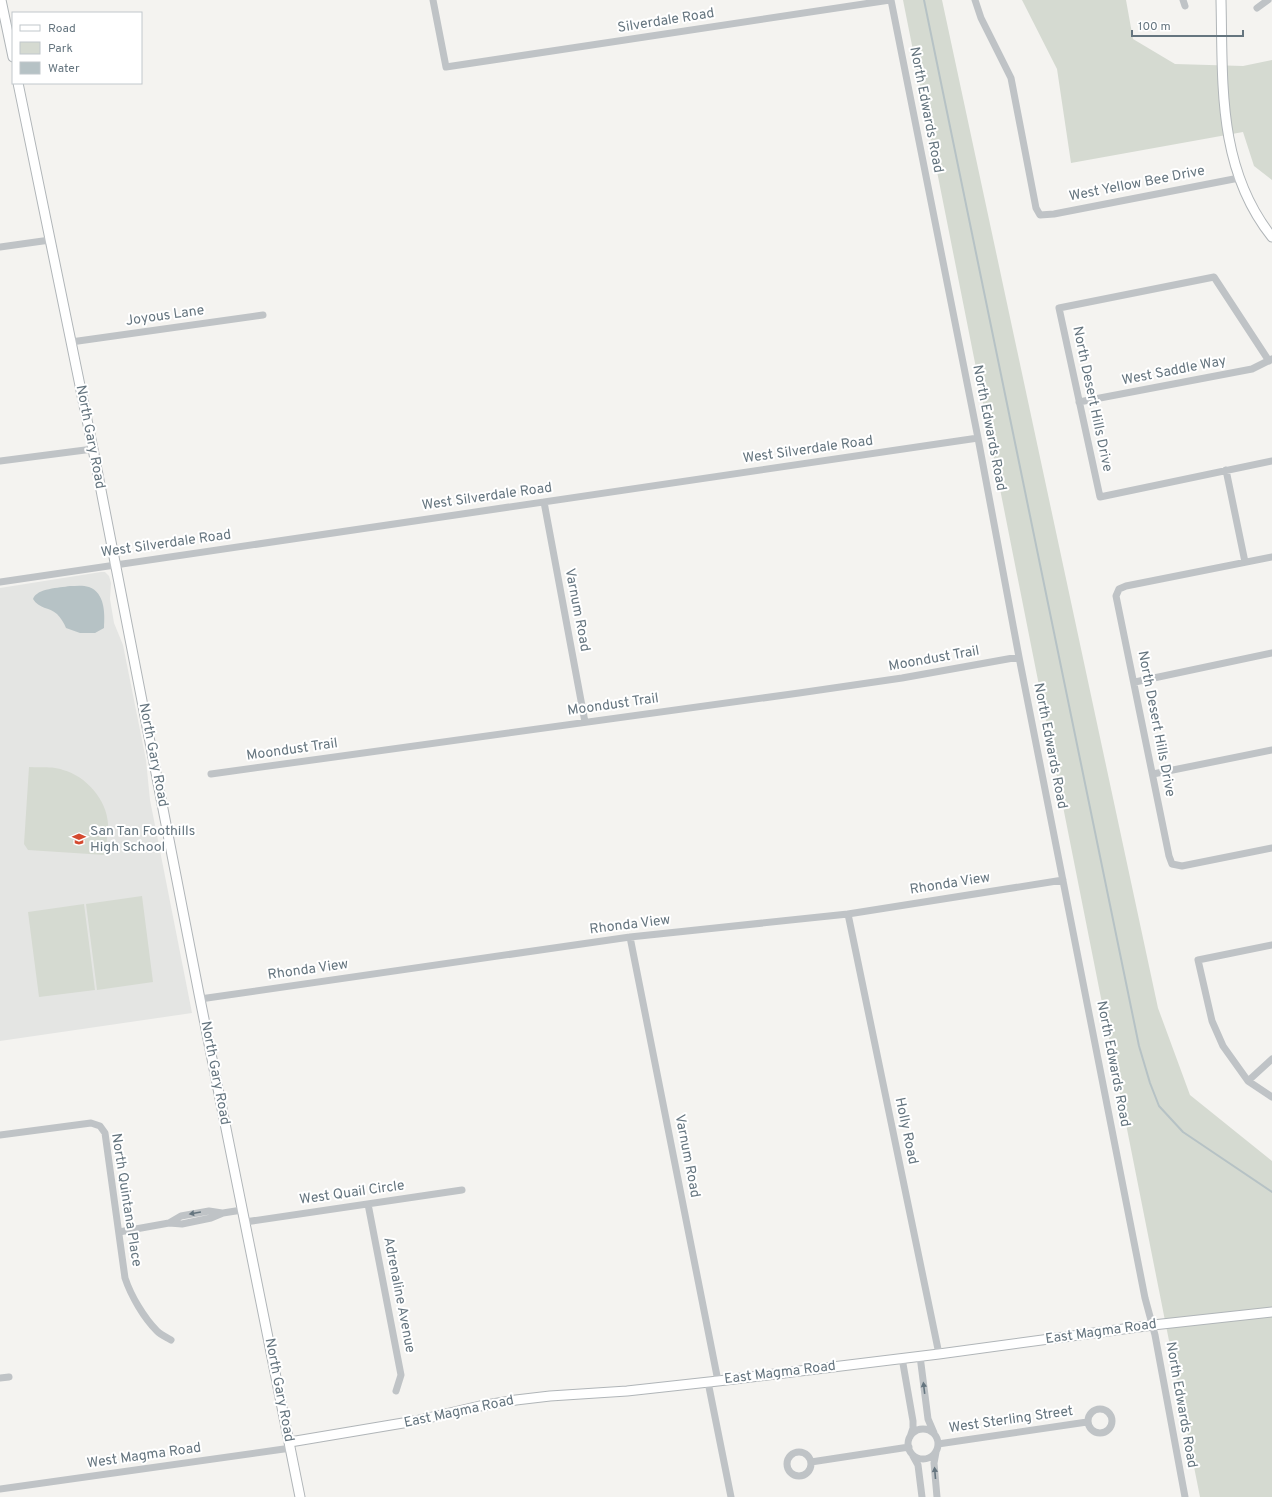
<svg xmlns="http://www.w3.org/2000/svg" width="1272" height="1497" font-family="Overpass,sans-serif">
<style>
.built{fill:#e4e5e3}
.green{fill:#d5dad1}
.water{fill:#b6c2c5}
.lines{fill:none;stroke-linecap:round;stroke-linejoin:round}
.stream{stroke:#b6c2c5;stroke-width:2}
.secondary-casing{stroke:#b0b5b8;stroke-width:11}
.street{stroke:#bfc3c6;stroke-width:7}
.secondary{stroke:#fff;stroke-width:9}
.oneway{fill:#65757f}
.labels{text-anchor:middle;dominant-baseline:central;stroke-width:4;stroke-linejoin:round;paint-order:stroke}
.street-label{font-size:14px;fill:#65757f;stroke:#fff}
.poi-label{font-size:14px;fill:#65757f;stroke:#fff;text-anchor:start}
</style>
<rect width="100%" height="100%" fill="#f4f3f0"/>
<!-- built -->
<path class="built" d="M101 572H105L109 576 111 583 110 599 114 623 123 645 146 760 150 800 192 1013 0 1041V588Z"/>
<!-- green -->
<path class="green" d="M903 0H942L1158 1008 1190 1095 1272 1161V1497H1200Z
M1022 0H1126L1133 39 1175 64 1243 66 1272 60V180L1254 166 1243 132 1071 163 1057 69Z
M29 767C40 768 53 766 63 770 86 776 107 800 108 824 108 834 106 845 105 855L28 850 24 844Z
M142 896 153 982 97 990 86 904Z
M84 904 95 990 39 997 28 912Z"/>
<!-- water -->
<path class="water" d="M70 586C76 586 83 585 89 587 105 593 105 613 104 628L95 633H80L66 628C64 623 61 618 57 614 49 607 39 609 33 599 37 588 59 588 70 586Z"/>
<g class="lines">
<!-- stream -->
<path class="stream" d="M924 0 1139 1046 1150 1083 1159 1106 1183 1132 1272 1192"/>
<!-- secondary casing -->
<g class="secondary-casing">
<path id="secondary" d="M1 0 13 57
M1221 0C1223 83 1217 168 1272 237
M18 83 93 449 200 999 300 1497
M290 1442 415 1421 480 1406 516 1400 550 1396 627 1391 718 1381 939 1354 1153 1325 1272 1312"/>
</g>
<!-- street -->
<path class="street" d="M433 0 446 67 890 0
M891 0 978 438 1019 657 1145 1298 1155 1335 1185 1497
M975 0 981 18 1011 78 1036 208 1040 215 1054 214 1239 178
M1183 0 1185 6
M1257 8 1268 0
M0 247 50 240
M71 342 263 315
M1269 361 1214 277 1059 308 1100 497 1272 461
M1079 402 1252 369 1272 359
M0 461 93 449
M1226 470 1245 562
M544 502 585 722
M1272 557 1126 586 1119 589 1116 596 1169 856 1172 864 1182 866 1272 848
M0 582 978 438
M1135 682 1272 653
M211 774 799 693 902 678 1019 657
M1153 774 1272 750
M848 914 939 1354
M630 937 718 1381
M1272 945 1198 960 1212 1021 1223 1046 1248 1081 1272 1097
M200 999 630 937 848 914 1063 880
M1248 1081 1272 1059
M0 1135 91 1123 100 1126 105 1133 125 1278C131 1296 144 1318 157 1331 161 1335 166 1337 171 1340
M368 1204 401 1375 396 1391
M245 1222 462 1190
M169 1223 181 1216 209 1211 222 1213
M119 1232 169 1223 182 1224 211 1218 223 1213 242 1210
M920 1356 928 1419 934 1433
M902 1358 913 1421V1428L910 1437
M0 1378 9 1377
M708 1382 731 1497
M1088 1421a12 12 0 1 1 24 0a12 12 0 1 1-24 0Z
M908 1444a15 15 0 1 1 30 0a15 15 0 1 1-30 0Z
M938 1444 1087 1422
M936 1452 934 1463 937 1497
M787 1464a12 12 0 1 1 24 0a12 12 0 1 1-24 0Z
M913 1456 918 1465 922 1497
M811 1462 909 1447
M0 1489 291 1448"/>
<!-- secondary -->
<use href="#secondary" class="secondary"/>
</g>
<!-- one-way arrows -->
<defs><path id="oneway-solid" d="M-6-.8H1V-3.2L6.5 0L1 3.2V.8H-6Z"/></defs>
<g class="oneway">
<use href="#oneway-solid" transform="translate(195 1213) rotate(170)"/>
<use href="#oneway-solid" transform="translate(924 1388) rotate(-97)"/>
<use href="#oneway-solid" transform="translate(935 1473) rotate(-95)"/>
</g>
<!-- icons -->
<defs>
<g id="school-bare" transform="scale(1.08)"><path d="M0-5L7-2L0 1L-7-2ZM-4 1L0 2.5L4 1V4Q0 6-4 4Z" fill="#d44a30" stroke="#fff" stroke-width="2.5" paint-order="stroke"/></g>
</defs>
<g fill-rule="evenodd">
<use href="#school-bare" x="79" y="839"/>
</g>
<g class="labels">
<!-- street labels -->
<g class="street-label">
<text transform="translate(666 21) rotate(-9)">Silverdale Road</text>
<text transform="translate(926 110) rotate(79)">North Edwards Road</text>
<text transform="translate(1137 184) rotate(-11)">West Yellow Bee Drive</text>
<text transform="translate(165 316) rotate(-8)">Joyous Lane</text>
<text transform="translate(1174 371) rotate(-11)">West Saddle Way</text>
<text transform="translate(1092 399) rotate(78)">North Desert Hills Drive</text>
<text transform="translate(989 428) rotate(79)">North Edwards Road</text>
<text transform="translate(90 437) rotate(79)">North Gary Road</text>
<text transform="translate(808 450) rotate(-8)">West Silverdale Road</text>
<text transform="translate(487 497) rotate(-8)">West Silverdale Road</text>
<text transform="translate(166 544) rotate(-8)">West Silverdale Road</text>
<text transform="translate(577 610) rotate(79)">Varnum Road</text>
<text transform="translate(934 659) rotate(-10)">Moondust Trail</text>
<text transform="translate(613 705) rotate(-8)">Moondust Trail</text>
<text transform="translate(1156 724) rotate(79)">North Desert Hills Drive</text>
<text transform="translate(1050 746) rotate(79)">North Edwards Road</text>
<text transform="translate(292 750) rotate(-8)">Moondust Trail</text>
<text transform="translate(153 755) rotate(79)">North Gary Road</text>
<text transform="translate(950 884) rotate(-9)">Rhonda View</text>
<text transform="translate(630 925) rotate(-7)">Rhonda View</text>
<text transform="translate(308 970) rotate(-8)">Rhonda View</text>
<text transform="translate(1113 1064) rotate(79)">North Edwards Road</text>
<text transform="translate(215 1073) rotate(79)">North Gary Road</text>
<text transform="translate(906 1131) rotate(78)">Holly Road</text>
<text transform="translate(687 1156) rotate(79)">Varnum Road</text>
<text transform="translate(352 1193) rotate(-8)">West Quail Circle</text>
<text transform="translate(126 1200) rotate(81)">North Quintana Place</text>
<text transform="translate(399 1295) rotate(79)">Adrenaline Avenue</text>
<text transform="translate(1101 1332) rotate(-8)">East Magma Road</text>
<text transform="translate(780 1373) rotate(-7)">East Magma Road</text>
<text transform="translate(279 1390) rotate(79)">North Gary Road</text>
<text transform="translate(1181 1405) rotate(80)">North Edwards Road</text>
<text transform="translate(459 1412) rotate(-12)">East Magma Road</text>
<text transform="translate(1011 1420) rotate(-8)">West Sterling Street</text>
<text transform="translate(144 1456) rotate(-8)">West Magma Road</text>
</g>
<!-- poi labels -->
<g class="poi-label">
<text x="90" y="831">San Tan Foothills<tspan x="90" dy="16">High School</tspan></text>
</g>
</g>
<!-- legend -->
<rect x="12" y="12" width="130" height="72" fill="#ffffff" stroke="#c1c8cc"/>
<rect x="20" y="25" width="20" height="6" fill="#ffffff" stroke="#c1c8cc"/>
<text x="48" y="32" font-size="12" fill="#65757f">Road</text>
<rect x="20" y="42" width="20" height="12" fill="#d5dad1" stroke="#c1c8cc"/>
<text x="48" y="52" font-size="12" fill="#65757f">Park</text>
<rect x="20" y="62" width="20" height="12" fill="#b6c2c5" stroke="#c1c8cc"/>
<text x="48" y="72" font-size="12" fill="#65757f">Water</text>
<!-- scale -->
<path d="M1132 30v6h111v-6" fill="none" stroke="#65757f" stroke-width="2"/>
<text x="1138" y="30" font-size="12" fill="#65757f" stroke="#ffffff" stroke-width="3" paint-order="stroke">100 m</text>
</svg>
